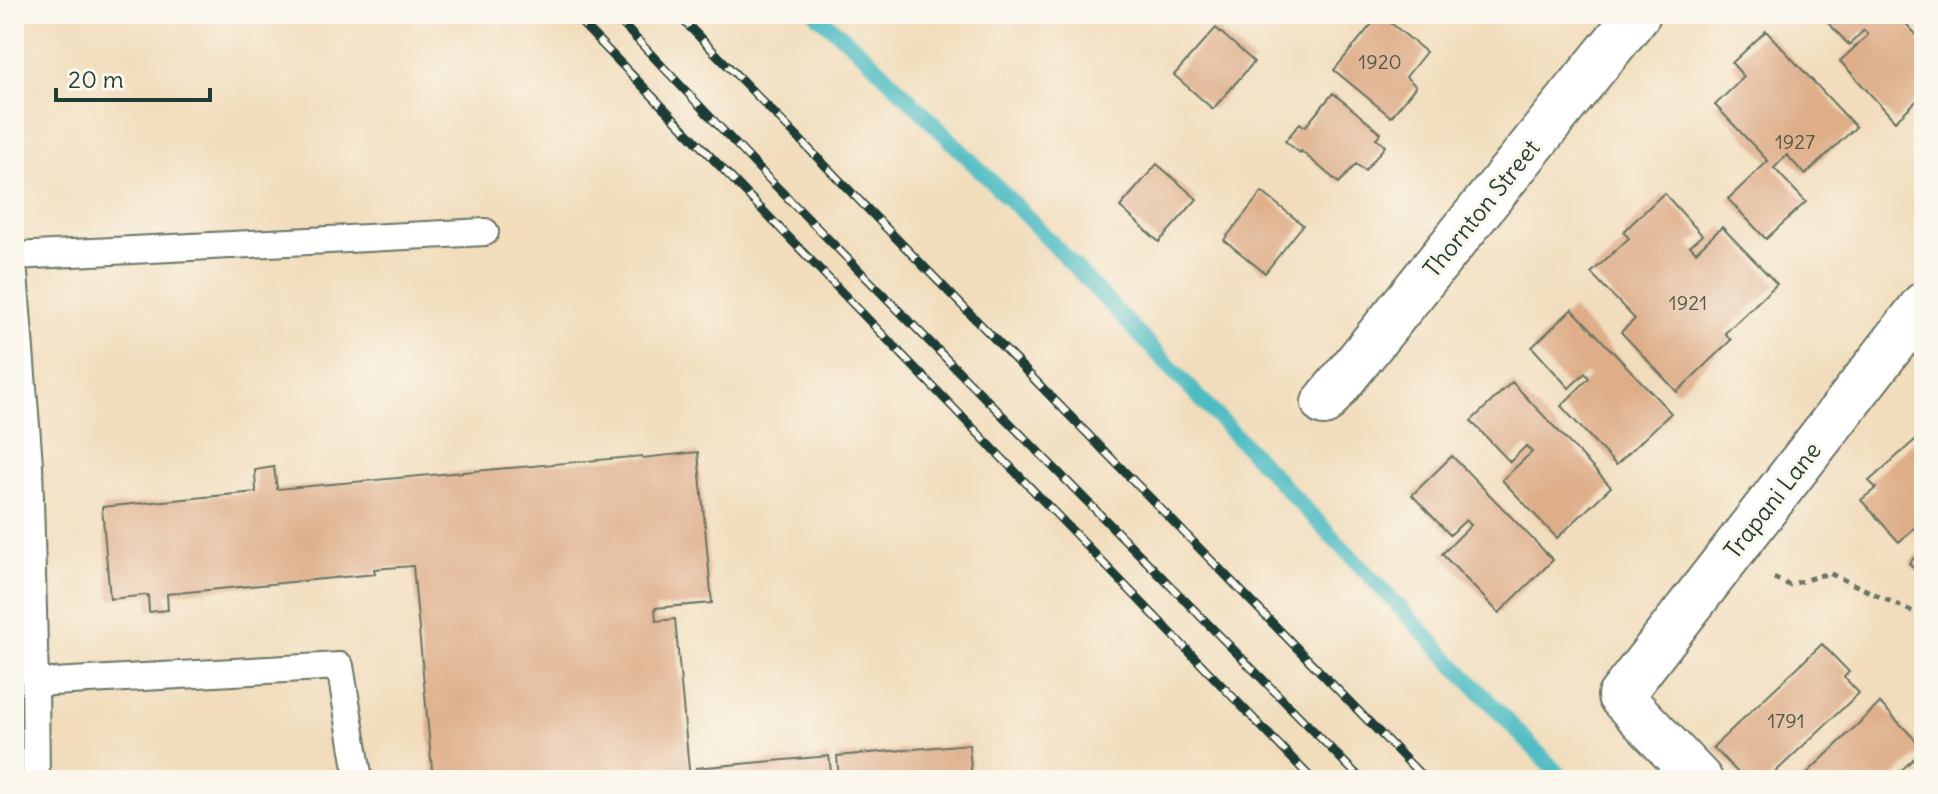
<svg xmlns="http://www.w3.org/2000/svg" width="1938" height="794" font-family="Delius,sans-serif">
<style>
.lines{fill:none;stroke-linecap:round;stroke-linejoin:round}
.stream{stroke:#4dbcc2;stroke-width:16}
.building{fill:#deae89}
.lane-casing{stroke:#687564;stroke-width:30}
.street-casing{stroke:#687564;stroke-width:48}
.path{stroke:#687564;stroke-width:5;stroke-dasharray:6 6;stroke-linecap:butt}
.lane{stroke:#fff;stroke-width:26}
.street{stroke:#fff;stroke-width:44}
.rail-casing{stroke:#1f3d34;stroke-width:9}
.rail{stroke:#fbf7ec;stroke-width:6;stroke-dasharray:18;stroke-linecap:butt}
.labels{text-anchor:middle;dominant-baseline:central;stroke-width:6;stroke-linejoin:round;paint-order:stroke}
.number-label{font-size:20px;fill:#4f5949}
.street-label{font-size:24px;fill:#1f3d34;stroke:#fbf7ec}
</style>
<rect width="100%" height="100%" fill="#fbf7ec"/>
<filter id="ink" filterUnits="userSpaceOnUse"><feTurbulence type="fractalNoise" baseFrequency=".0125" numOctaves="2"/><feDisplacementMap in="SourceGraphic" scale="16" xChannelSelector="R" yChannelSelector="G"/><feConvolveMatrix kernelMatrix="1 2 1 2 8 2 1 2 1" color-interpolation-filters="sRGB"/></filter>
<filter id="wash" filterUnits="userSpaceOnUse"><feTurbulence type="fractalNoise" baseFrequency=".006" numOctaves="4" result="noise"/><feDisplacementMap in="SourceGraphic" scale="32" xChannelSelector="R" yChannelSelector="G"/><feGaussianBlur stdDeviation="1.8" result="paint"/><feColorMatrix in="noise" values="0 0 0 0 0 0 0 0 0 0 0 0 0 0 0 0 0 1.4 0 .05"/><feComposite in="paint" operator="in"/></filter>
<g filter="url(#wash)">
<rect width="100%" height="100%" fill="#f1ddbc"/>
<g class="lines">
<!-- stream -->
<path class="stream" d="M816 14 868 58 1028 218 1564 780"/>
</g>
<g id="blocks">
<!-- building -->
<path class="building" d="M1380 14 1426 52 1406 77 1416 86 1391 117 1334 70Z
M1820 14H1897L1924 43V94L1895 121 1840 61 1868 35 1864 30 1849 45Z
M1216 28 1254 62 1213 109 1174 75Z
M1766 31 1856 127 1805 175 1787 155 1774 168 1806 202 1766 239 1728 199 1768 161 1715 105 1744 77 1732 63Z
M1333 93 1381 133 1376 138 1385 146 1365 171 1356 164 1339 183 1301 151 1300 153 1285 141 1300 123 1305 127Z
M1157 164 1197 199 1159 242 1120 207Z
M1262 192 1303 225 1265 273 1224 240Z
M1664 193 1702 235 1690 246 1696 252 1722 227 1777 284 1725 333 1731 340 1677 392 1621 332 1635 319 1591 273 1629 238 1623 232Z
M1572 309 1671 413 1616 465 1561 406 1589 378 1585 373 1569 388 1532 347Z
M1512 382 1611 487 1557 538 1502 480 1532 452 1526 446 1510 462 1471 421Z
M1924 432V519L1899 542 1861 500 1876 488 1869 481Z
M698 452 712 603 655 608 656 621 675 619 690 780H433L413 566 374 569 375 574 167 594 168 610 149 612 148 595 110 599 102 507 256 492 255 470 274 467 277 489 642 456V458Z
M1452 456 1553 560 1499 613 1442 554 1471 525 1466 520 1450 535 1412 495Z
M1924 548V579L1909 563Z
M1822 644 1849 672 1844 677 1859 693 1767 780H1745L1713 747Z
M1880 703 1924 749 1891 780H1800Z
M969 744 972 780H839L837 756Z
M829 756 832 780H697L696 768Z"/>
</g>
</g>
<g filter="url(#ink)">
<use href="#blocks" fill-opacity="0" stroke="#687564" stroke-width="2"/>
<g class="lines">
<!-- lane casing -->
<g class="lane-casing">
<path id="lane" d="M14 256 485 232
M14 274 29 464 35 683 340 666 359 780
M35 683 36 780"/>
</g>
<!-- street casing -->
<g class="street-casing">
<path id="street" d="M1324 403 1638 14
M1700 780 1620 696 1924 304"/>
</g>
<!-- path -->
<path class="path" d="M1774 578 1789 585 1829 573 1924 617"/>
<!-- lane -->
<use href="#lane" class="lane"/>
<!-- street -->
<use href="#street" class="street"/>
<!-- rail casing -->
<g class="rail-casing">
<path id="rail" d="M573 14 1313 780
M613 14 767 177 1362 780
M677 14 1426 780"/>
</g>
<!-- rail -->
<use href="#rail" class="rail"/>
</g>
</g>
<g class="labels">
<!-- number labels -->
<g class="number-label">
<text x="1380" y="61">1920</text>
<text x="1795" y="141">1927</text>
<text x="1688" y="302">1921</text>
<text x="1786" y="720">1791</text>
</g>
<!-- street labels -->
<g class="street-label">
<text transform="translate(1481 208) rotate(-51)">Thornton Street</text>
<text transform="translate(1772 500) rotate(-52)">Trapani Lane</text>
</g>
</g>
<!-- margin -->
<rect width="1938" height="794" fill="none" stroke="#fbf7ec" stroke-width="48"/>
<!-- scale -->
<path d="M56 88v12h154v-12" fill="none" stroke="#1f3d34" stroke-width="4"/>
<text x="68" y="88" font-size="24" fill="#1f3d34" stroke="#fbf7ec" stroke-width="6" paint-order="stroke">20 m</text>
</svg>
